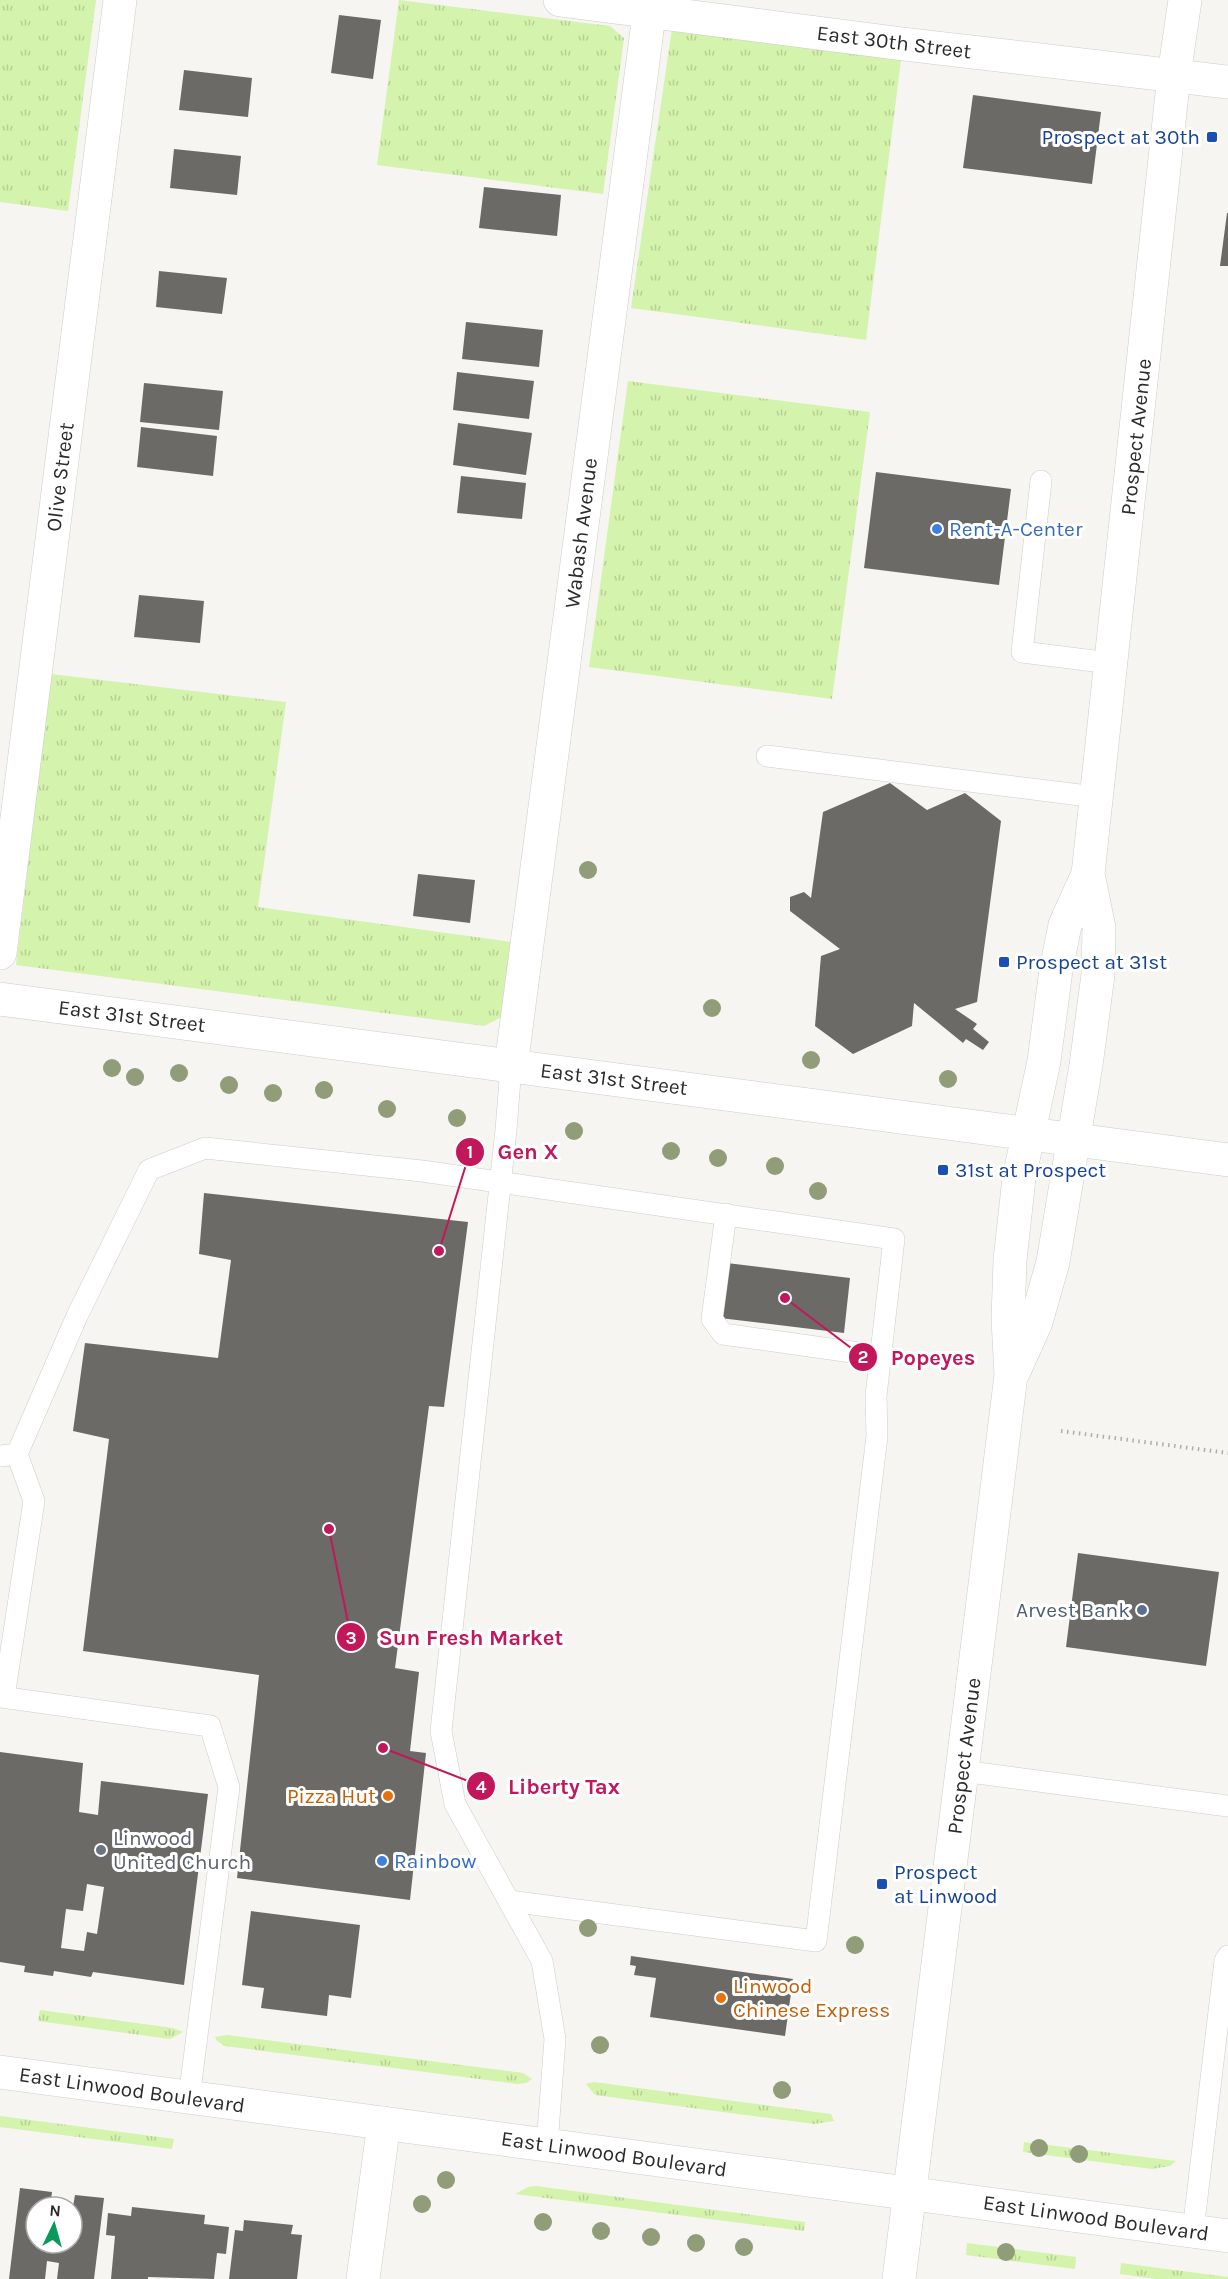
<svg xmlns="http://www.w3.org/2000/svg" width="1228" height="2279" font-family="Karla,sans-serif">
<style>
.grass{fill:url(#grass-tufts)}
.building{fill:#6b6a67;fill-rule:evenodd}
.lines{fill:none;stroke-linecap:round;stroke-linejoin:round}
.service-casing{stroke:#cdccc8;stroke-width:22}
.minor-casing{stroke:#cdccc8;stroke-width:34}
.secondary-casing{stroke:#cdccc8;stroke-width:34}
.path{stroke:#aeadaa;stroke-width:4;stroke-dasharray:1.5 4.5;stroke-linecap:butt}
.service{stroke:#fff;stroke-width:21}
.minor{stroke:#fff;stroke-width:33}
.secondary{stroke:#fff;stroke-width:33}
.tree{fill:#919c79}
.transit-dot{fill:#1a4fb4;stroke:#fff;stroke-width:2}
.shop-dot{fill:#3f7fe0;stroke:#fff;stroke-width:2}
.service-dot{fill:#5c6f8a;stroke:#fff;stroke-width:2}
.food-dot{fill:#e8710a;stroke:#fff;stroke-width:2}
.worship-dot{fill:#6b7280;stroke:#fff;stroke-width:2}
.labels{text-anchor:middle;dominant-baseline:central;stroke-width:6;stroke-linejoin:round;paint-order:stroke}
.street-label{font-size:21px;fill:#2c2b2a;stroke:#fff}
.transit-label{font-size:21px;fill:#164399;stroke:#fff;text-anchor:start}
.shop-label{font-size:21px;fill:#366cbe;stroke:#fff;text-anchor:start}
.service-label{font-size:21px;fill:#4e5e75;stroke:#fff;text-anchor:end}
.food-label{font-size:21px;fill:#c56008;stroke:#fff;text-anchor:end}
.worship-label{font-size:21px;fill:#5b616d;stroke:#fff;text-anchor:start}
.leader{fill:none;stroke:#c2185b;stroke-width:2}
.callout-dot{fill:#c2185b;stroke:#fff;stroke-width:2}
.mark-label{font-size:18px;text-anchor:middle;font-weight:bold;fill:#fff}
.callout-label{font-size:22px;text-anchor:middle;font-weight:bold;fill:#c2185b;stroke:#fff;stroke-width:6;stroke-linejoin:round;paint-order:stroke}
</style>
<defs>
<pattern id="grass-tufts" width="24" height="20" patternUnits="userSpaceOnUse" patternTransform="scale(1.5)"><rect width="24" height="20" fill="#d4f3ac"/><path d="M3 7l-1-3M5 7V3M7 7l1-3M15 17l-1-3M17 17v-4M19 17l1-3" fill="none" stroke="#b6d094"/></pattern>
</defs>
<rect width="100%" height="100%" fill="#f6f5f1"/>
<!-- grass -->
<path class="grass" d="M0 0H96L68 211 0 202Z
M399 0 610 26 624 38 603 194 377 165Z
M674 15 903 44 866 340 631 308Z
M628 381 870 412 832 699 589 667Z
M51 674 286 702 258 907 511 942 502 1017 484 1026 16 965Z
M40 2010 173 2028 183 2032 170 2039 38 2021Z
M227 2035 523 2073 532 2079 526 2083 518 2084 225 2046 217 2041 215 2037Z
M594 2082 831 2114 834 2121 814 2124 595 2095 586 2084Z
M0 2116 174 2139 172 2149 0 2127Z
M1024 2142 1176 2161 1170 2166 1152 2169 1023 2152Z
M536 2186 805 2222 804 2231 515 2194 528 2187Z
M967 2243 1076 2257 1075 2269 966 2255Z
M1121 2263 1228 2277V2279H1155L1120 2274Z"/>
<!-- building -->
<path class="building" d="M339 15 381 20 373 79 331 73Z
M184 70 252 78 248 117 179 110Z
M973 95 1101 112 1092 184 963 168Z
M174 149 241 156 237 195 170 188Z
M484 187 561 195 557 236 479 228Z
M1227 213H1228V266H1220Z
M159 271 227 278 222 314 156 307Z
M466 322 543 330 539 367 462 359Z
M457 372 534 381 529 419 453 410Z
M144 383 223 391 219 430 140 422Z
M458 423 532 433 526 475 453 465Z
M141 427 217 436 213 476 137 467Z
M876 472 1011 489 999 585 864 568Z
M461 476 526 483 522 519 457 513Z
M139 595 204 601 200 643 134 637Z
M890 783 927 810 965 793 1001 821 977 1002 955 1009 977 1024 973 1029 989 1042 983 1050 966 1039 963 1043 914 1003 912 1026 853 1054 815 1026 821 956 840 949 790 911V897L804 892 811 898 823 812Z
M418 874 475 880 470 923 413 916Z
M204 1193 468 1222 444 1407 429 1406 395 1668 419 1672 410 1751 426 1753 410 1900 237 1878 259 1675 83 1651 109 1439 73 1431 85 1343 218 1358 231 1260 199 1254Z
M727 1263 850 1278 844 1333 720 1318Z
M1078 1553 1219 1572 1206 1666 1066 1647Z
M0 1752 83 1763 79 1812 98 1815 101 1781 208 1794 184 1985 93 1972 91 1977 54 1971 53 1976 24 1972 25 1966 0 1962ZM87 1884 104 1887 97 1934 87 1932 84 1951 61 1948 66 1909 83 1911Z
M251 1911 360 1925 351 1998 329 1995 327 2016 261 2008 264 1988 242 1985Z
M631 1956 793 1979 785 2036 650 2017 656 1978 634 1975 636 1966 630 1965Z
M20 2188 52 2192 50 2207H36V2243H72V2212L75 2195 104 2198 94 2279H57L59 2263 47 2261 45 2279H9Z
M132 2207 205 2215 204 2224 229 2227 226 2254 217 2253 214 2279 148 2277V2279H111L115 2236 106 2235 108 2213 131 2216Z
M244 2220 293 2225 291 2234 302 2235 297 2279H229L235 2230 243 2231Z"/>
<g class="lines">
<!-- service casing -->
<g class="service-casing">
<path id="service" d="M1041 481 1022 652 1110 663
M767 756 1096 797
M511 1066 506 1130 441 1731 455 1804 542 1961 555 2039 547 2145
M726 1214 712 1319 723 1334 880 1356
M0 1456 17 1454 77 1316 149 1170 205 1148 422 1171 894 1239 876 1396 877 1436 816 1941 509 1901
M0 1697 210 1726 229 1787 189 2098
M4 1697 34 1501 17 1454
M962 1771 1228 1806
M1193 2231 1225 1961 1228 1956"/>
</g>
<!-- minor casing -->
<g class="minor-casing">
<path id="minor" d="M560 0 903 44 1228 82
M0 953 120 0
M511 1066 651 0
M363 2279 384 2123"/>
</g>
<!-- secondary casing -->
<g class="secondary-casing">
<path id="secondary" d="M0 999 1228 1160
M1014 1371 1036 1322 1053 1262 1086 1065 1098 975 1099 928 1088 874 1174 75 1185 0
M0 2072 1228 2236
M899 2279 1011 1375 1008 1319 1010 1260 1019 1178 1044 1061 1056 970 1065 925 1088 874"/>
</g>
<!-- path -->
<path class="path" d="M1061 1431 1228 1453"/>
<!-- service -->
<use href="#service" class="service"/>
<!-- minor -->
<use href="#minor" class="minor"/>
<!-- secondary -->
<use href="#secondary" class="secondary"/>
</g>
<!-- trees -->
<g class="tree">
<circle cx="588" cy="870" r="9"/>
<circle cx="712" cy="1008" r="9"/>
<circle cx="811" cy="1060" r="9"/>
<circle cx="112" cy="1068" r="9"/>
<circle cx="179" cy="1073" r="9"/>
<circle cx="135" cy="1077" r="9"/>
<circle cx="948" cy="1079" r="9"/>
<circle cx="229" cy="1085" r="9"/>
<circle cx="324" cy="1090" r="9"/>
<circle cx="273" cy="1093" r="9"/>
<circle cx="387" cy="1109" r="9"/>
<circle cx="457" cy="1118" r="9"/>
<circle cx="574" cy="1131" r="9"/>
<circle cx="671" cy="1151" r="9"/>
<circle cx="718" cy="1158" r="9"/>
<circle cx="775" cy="1166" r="9"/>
<circle cx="818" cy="1191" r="9"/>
<circle cx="588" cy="1928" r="9"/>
<circle cx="855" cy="1945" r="9"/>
<circle cx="600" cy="2045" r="9"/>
<circle cx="782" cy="2090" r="9"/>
<circle cx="1039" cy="2148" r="9"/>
<circle cx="1079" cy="2154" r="9"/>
<circle cx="446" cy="2180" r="9"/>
<circle cx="422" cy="2204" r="9"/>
<circle cx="543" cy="2222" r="9"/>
<circle cx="601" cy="2231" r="9"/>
<circle cx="651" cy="2237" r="9"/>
<circle cx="696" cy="2243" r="9"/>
<circle cx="744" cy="2247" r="9"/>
<circle cx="1006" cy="2252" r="9"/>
</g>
<!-- markers -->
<g class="transit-dot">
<rect x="1206" y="131" width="12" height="12" rx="3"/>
<rect x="998" y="956" width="12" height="12" rx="3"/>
<rect x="937" y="1164" width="12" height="12" rx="3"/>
<rect x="876" y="1878" width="12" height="12" rx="3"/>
</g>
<g class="shop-dot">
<circle cx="937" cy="529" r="6"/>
<circle cx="382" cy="1861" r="6"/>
</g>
<circle class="service-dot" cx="1142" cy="1610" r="6"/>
<g class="food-dot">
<circle cx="388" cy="1796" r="6"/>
<circle cx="721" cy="1998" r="6"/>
</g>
<circle class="worship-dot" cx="101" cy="1850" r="6"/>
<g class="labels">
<!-- street labels -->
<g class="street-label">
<text transform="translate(894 42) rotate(7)">East 30th Street</text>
<text transform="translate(1136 437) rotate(-84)">Prospect Avenue</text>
<text transform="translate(60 477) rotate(-83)">Olive Street</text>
<text transform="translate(581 533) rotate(-83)">Wabash Avenue</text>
<text transform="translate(132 1016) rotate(7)">East 31st Street</text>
<text transform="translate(614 1079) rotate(7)">East 31st Street</text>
<text transform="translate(964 1756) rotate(-83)">Prospect Avenue</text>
<text transform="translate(132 2090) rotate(8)">East Linwood Boulevard</text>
<text transform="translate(614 2154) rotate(8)">East Linwood Boulevard</text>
<text transform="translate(1096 2218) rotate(8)">East Linwood Boulevard</text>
</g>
<!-- transit labels -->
<g class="transit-label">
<text x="1200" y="137" text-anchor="end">Prospect at 30th</text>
<text x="1016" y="962">Prospect at 31st</text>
<text x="955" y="1170">31st at Prospect</text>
<text x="894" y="1872">Prospect<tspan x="894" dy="24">at Linwood</tspan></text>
</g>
<!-- shop labels -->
<g class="shop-label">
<text x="949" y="529">Rent-A-Center</text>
<text x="394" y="1861">Rainbow</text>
</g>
<!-- service labels -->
<g class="service-label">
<text x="1130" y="1610">Arvest Bank</text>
</g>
<!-- food labels -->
<g class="food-label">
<text x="376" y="1796">Pizza Hut</text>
<text x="733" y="1986" text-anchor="start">Linwood<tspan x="733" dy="24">Chinese Express</tspan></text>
</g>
<!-- worship labels -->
<g class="worship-label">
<text x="113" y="1838">Linwood<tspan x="113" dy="24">United Church</tspan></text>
</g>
</g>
<!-- callouts -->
<path class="leader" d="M439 1251L470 1152M785 1298L863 1357M329 1529L351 1637M383 1748L481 1786"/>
<g class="callout-dot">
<circle cx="439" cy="1251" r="6"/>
<circle cx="785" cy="1298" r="6"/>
<circle cx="329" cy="1529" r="6"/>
<circle cx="383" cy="1748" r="6"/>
<circle cx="470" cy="1152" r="15"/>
<circle cx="863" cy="1357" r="15"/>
<circle cx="351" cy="1637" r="15"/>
<circle cx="481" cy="1786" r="15"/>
</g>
<g class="mark-label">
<text x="470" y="1158">1</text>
<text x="863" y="1363">2</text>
<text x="351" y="1644">3</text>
<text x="481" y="1793">4</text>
</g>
<g class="callout-label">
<text x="528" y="1159">Gen X</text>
<text x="933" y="1365">Popeyes</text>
<text x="471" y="1645">Sun Fresh Market</text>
<text x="564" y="1794">Liberty Tax</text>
</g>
<!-- north arrow -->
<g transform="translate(54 2225) rotate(5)"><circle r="28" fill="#ffffff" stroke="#abaaaa" stroke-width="1.5"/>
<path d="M0-4.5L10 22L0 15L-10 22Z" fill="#09995a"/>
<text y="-9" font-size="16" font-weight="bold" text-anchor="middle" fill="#2c2b2a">N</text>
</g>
</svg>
